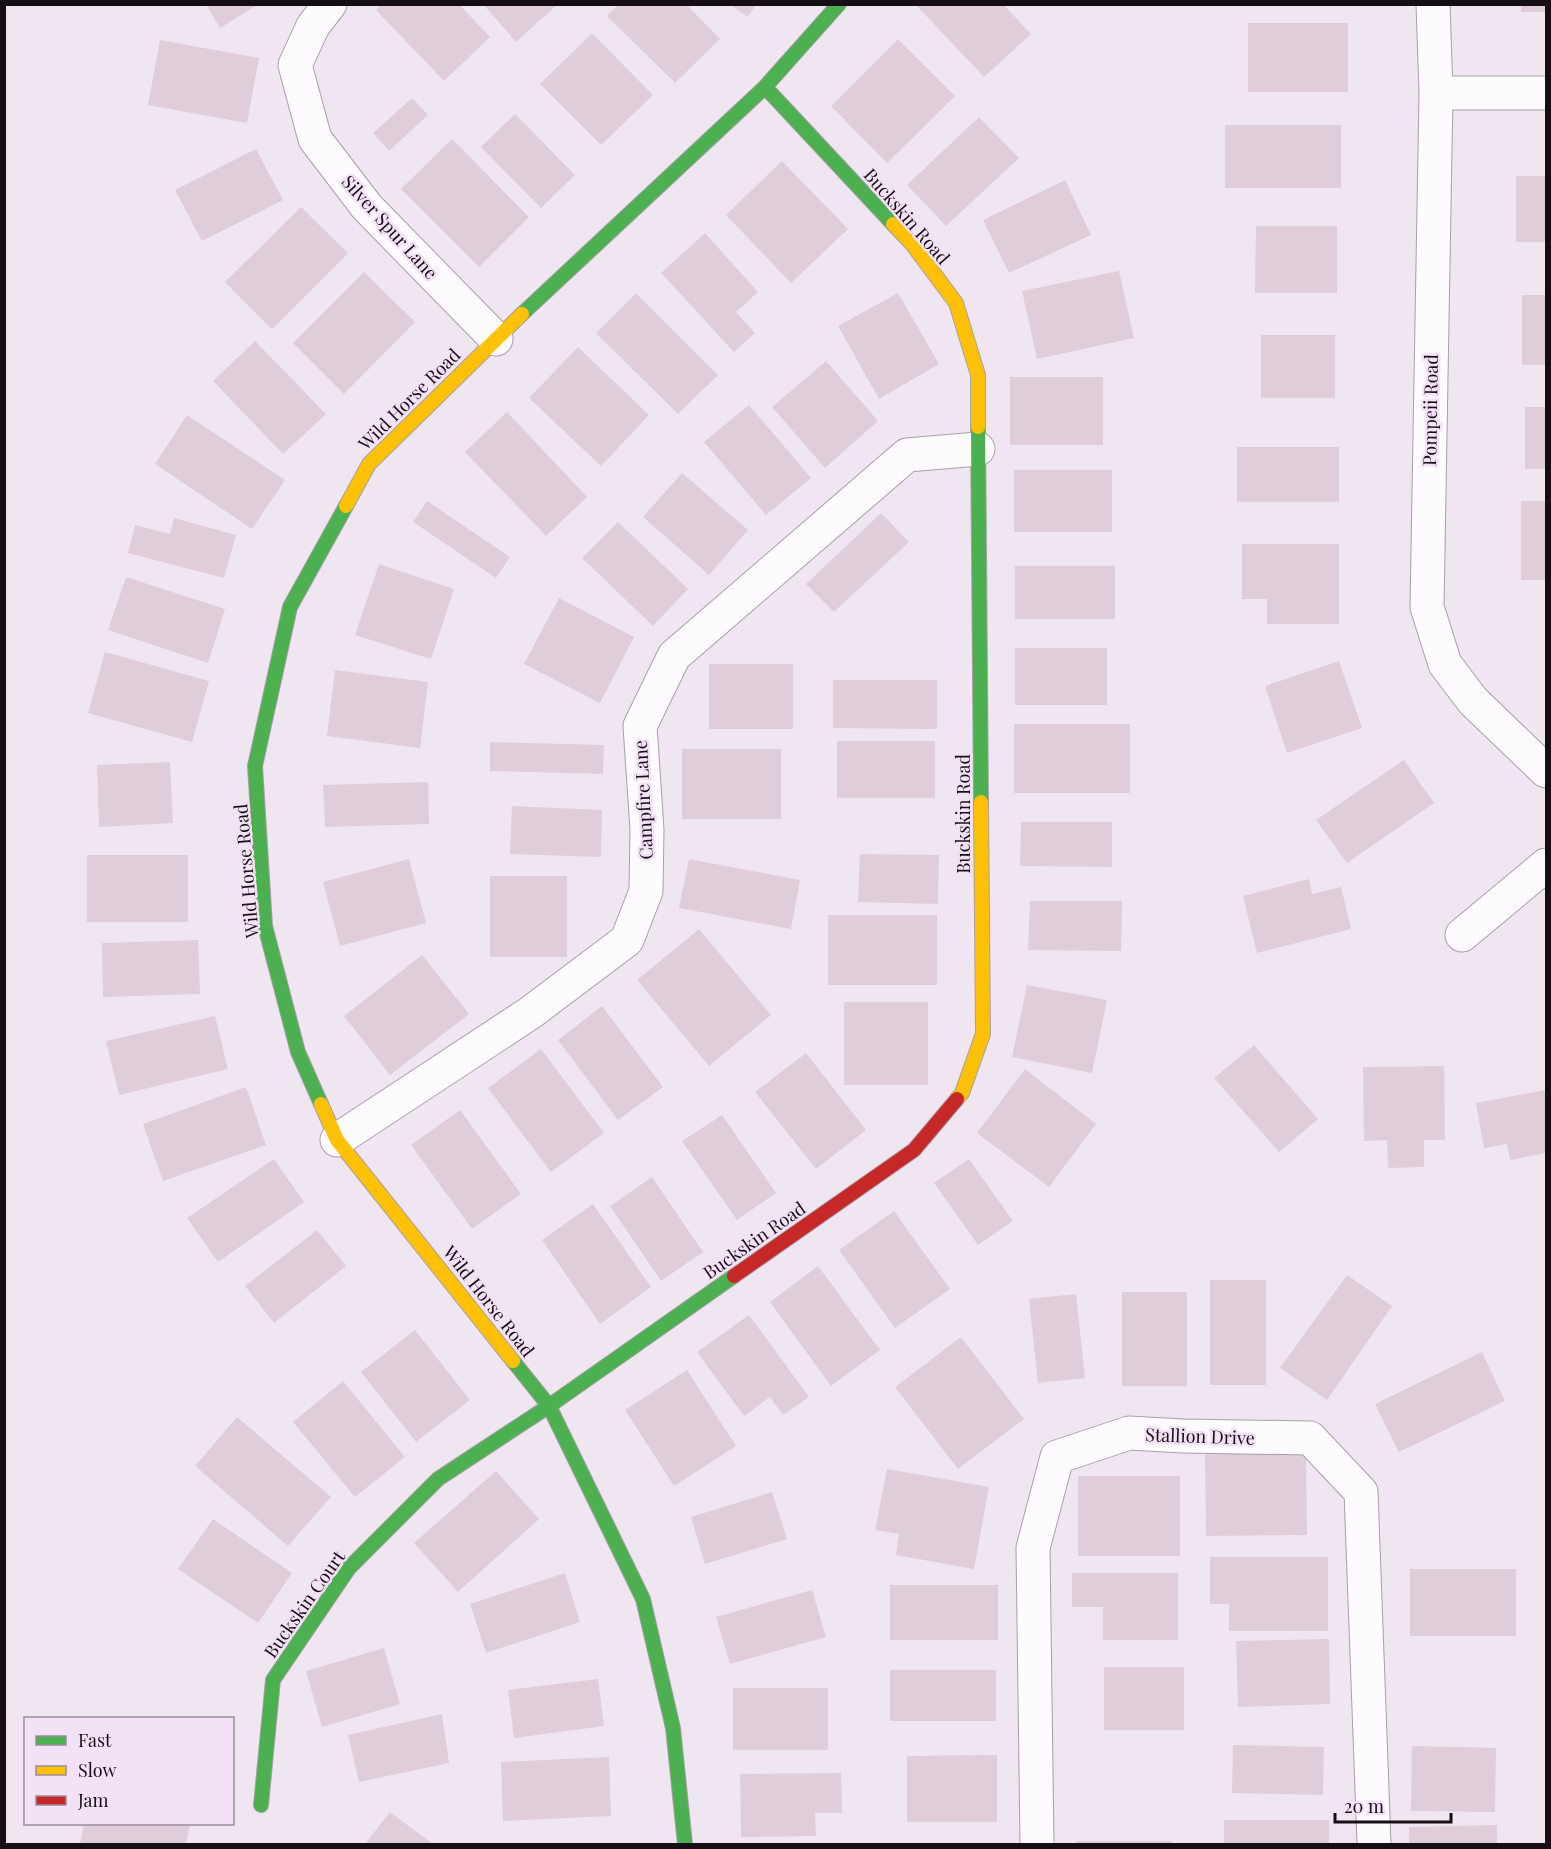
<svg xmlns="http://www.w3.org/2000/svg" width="1551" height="1849" font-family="'Playfair Display',serif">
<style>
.building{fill:#dfceda}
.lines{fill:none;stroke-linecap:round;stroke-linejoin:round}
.street-casing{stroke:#a7a0a8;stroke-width:35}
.fast-casing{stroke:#a7a0a8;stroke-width:16}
.slow-casing{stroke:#a7a0a8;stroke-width:16}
.jam-casing{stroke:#a7a0a8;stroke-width:16}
.street{stroke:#fdfbfd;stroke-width:33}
.fast{stroke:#4caf50;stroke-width:14}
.slow{stroke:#ffc107;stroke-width:14}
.jam{stroke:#c62828;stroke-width:14}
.labels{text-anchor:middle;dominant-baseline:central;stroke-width:5;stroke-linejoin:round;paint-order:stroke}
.street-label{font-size:18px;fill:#150f15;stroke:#f3e1f6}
</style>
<rect width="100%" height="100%" fill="#f0e6f1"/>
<!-- building -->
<path class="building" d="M206 4H259L220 28Z
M382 4H459L490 37 444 81 376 10Z
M483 4H558L516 42Z
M619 4H686L720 39 675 83 607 16Z
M729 4H756L748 17Z
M915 4H1003L1031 34 984 77Z
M1521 4H1546V12H1521Z
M1248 23H1348V92H1248Z
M592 33 653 95 601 145 540 84Z
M898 39 955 96 887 163 831 106Z
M160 40 259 58 247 123 148 105Z
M412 98 428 115 389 151 373 133Z
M515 114 575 175 541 208 481 147Z
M979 117 1019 158 946 226 907 185Z
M1225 125H1341V188H1225Z
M452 139 529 217 479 267 401 189Z
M256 149 283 200 202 241 175 190Z
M782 161 848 229 791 283 726 215Z
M1516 176H1546V242H1516Z
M1065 180 1091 235 1009 273 983 220Z
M301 207 348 253 272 329 225 282Z
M1256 226H1337V293H1255Z
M705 233 758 292 736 312 755 333 734 352 661 273Z
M1119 271 1134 338 1037 359 1022 291Z
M364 272 415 322 344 394 293 343Z
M636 293 718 375 678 414 596 333Z
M898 293 939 364 879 399 838 326Z
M1522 295H1546V365H1522Z
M1261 335H1335V398H1261Z
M255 341 326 414 283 454 213 381Z
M578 347 649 415 601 466 529 398Z
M826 361 878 421 825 468 772 407Z
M1010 377H1103V445H1010Z
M749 405 811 478 766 515 704 442Z
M1525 407H1546V469H1525Z
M507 412 587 497 546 536 465 452Z
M187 415 285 480 252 529 155 464Z
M1237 447H1339V502H1237Z
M1014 470H1112V532H1014Z
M682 473 748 530 709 575 643 517Z
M427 501 510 557 496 578 413 522Z
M1521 501H1546V580H1521Z
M881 513 909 542 834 612 806 584Z
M174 518 236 535 224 578 128 553 135 525 170 534Z
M618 522 688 589 653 626 582 558Z
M1242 544H1339V624H1267V599H1242Z
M379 564 454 589 431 659 355 635Z
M1015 566H1115V619H1015Z
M126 577 225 609 208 663 108 630Z
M559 598 634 637 600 703 524 664Z
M1015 648H1107V705H1015Z
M105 652 209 681 192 742 88 713Z
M1339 661 1362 728 1287 753 1265 686Z
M709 664H793V729H709Z
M335 670 428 682 420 748 327 736Z
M833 680H937V729L833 728Z
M1014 724H1130V793H1014Z
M837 741H935V798H837Z
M490 742 604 745 603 774 490 771Z
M682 749H781V819H682Z
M1404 760 1434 803 1347 863 1316 820Z
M170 762 173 823 99 827 97 765Z
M428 782 429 824 325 827 323 785Z
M512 806 602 810 601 857 510 854Z
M1021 822H1112V867L1020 866Z
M860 854 939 855 938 904 858 902Z
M87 855H188V922H87Z
M409 859 426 923 340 946 323 882Z
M689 859 800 880 791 929 679 908Z
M490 876H567V957H490Z
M1309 879 1312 894 1341 887 1351 929 1257 953 1243 896Z
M1030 901H1122L1121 951 1028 950Z
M828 915H937V985H828Z
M699 929 771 1015 709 1066 637 980Z
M198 940 200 994 103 997 102 943Z
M422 955 469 1014 390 1075 344 1016Z
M1027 985 1107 1000 1092 1073 1012 1057Z
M844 1002H928V1085H844Z
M602 1006 663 1087 618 1120 558 1040Z
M215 1016 228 1069 119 1095 106 1041Z
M1254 1045 1318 1119 1279 1152 1214 1078Z
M541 1049 604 1133 551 1172 488 1088Z
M806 1053 866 1130 816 1169 755 1092Z
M1444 1066 1445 1140H1424V1167L1388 1168 1387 1140 1364 1141 1363 1067Z
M1025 1069 1096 1124 1049 1187 977 1133Z
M246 1087 266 1145 163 1181 143 1124Z
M1546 1090V1153L1510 1160 1507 1144 1484 1148 1476 1103Z
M460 1110 521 1194 472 1229 411 1145Z
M722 1115 776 1193 737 1220 682 1141Z
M274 1159 304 1202 218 1262 187 1218Z
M969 1159 1013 1221 978 1245 934 1183Z
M652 1177 703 1252 661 1281 610 1206Z
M593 1204 651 1287 600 1324 542 1240Z
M894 1211 950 1289 895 1328 839 1250Z
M317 1230 346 1266 274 1323 245 1286Z
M818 1266 880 1350 831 1386 770 1302Z
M1347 1275 1392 1306 1327 1400 1280 1368Z
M1210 1280H1266V1385H1210Z
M1122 1292H1187V1386H1122Z
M1076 1294 1085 1378 1038 1383 1029 1299Z
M749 1315 809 1397 783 1415 770 1397 744 1416 697 1352Z
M415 1330 470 1400 416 1442 361 1372Z
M961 1337 1024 1419 958 1469 895 1387Z
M1482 1352 1505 1401 1399 1452 1375 1404Z
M687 1370 736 1446 674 1486 625 1410Z
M343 1381 405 1457 355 1497 293 1422Z
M237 1417 331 1497 288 1546 195 1466Z
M1306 1453 1307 1535 1206 1536 1205 1454Z
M887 1469 989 1487 974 1569 896 1555 899 1534 875 1530Z
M496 1471 539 1519 458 1592 414 1543Z
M1078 1476H1180V1556H1078Z
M772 1492 787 1539 705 1564 691 1517Z
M213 1519 292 1573 258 1623 178 1569Z
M1210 1557H1328V1631H1229V1604H1210Z
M1410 1569H1516V1636H1410Z
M565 1573 580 1622 486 1653 470 1604Z
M1072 1573H1178V1640H1103V1607H1072Z
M890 1585H998V1640H890Z
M812 1590 826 1637 730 1664 716 1617Z
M1329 1639 1330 1704 1238 1707 1236 1641Z
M384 1648 400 1704 322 1727 306 1671Z
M1104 1667H1184V1730H1104Z
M890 1670H996V1721H890Z
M598 1679 604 1726 514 1738 508 1690Z
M733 1688H828V1750H733Z
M442 1714 449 1763 359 1782 348 1735Z
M1233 1745 1324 1747 1323 1795 1232 1793Z
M1412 1746 1496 1748 1495 1812 1411 1811Z
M997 1755V1822H907V1756Z
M609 1757 611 1816 503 1821 501 1762Z
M841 1773 842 1813H815L816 1836 741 1837 740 1774Z
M390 1812 433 1844H365Z
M1224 1820H1329V1844H1224Z
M84 1824H190L186 1844H80Z
M1497 1825V1844H1409V1827Z
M1076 1841H1172V1844H1076Z"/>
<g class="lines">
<!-- street casing -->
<g class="street-casing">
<path id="street" d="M330 4 313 26 295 65 315 139 367 207 496 339
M1433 4 1436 93 1427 607 1445 664 1473 701 1546 771
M1436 93H1546
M1462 935 1546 865
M337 1140 530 1013 627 940 646 891 647 830 640 726 674 656 907 455 978 449
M1037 1844 1033 1548 1057 1457 1129 1433 1183 1436 1310 1438 1361 1492 1374 1844"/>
</g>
<!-- fast casing -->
<g class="fast-casing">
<path id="fast" d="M765 87 893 224
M522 314 765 87 839 4
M978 427 981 802
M321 1104 298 1052 265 926 255 766 290 607 346 506
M513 1361 549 1406 643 1599 673 1728 685 1844
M261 1805 273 1680 349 1568 438 1479 549 1406 734 1276"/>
</g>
<!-- slow casing -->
<g class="slow-casing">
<path id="slow" d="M893 224 912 244 956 303 978 375V427
M346 506 369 464 522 314
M957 1099 962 1093 983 1034 981 802
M321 1104 337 1140 513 1361"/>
</g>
<!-- jam casing -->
<g class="jam-casing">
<path id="jam" d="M734 1276 914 1150 957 1099"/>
</g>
<!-- street -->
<use href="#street" class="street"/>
<!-- fast -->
<use href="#fast" class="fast"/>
<!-- slow -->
<use href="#slow" class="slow"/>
<!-- jam -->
<use href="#jam" class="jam"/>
</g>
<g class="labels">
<!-- street labels -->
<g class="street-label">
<text transform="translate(907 216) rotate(49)">Buckskin Road</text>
<text transform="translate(390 227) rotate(48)">Silver Spur Lane</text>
<text transform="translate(409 399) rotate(-45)">Wild Horse Road</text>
<text transform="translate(1430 410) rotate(-89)">Pompeii Road</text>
<text transform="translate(643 800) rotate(-93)">Campfire Lane</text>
<text transform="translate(963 814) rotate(-90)">Buckskin Road</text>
<text transform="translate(246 871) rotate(-95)">Wild Horse Road</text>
<text transform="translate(754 1240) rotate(-35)">Buckskin Road</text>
<text transform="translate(489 1301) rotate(52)">Wild Horse Road</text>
<text transform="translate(1200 1436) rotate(2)">Stallion Drive</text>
<text transform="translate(304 1604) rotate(-55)">Buckskin Court</text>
</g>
</g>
<!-- border -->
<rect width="1551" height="1849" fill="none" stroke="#150f15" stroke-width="12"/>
<!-- legend -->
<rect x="24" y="1717" width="210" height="108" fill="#f3e1f6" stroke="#9a8d9c" stroke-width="1.5"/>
<rect x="36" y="1736" width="30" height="9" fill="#4caf50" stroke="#9a8d9c" stroke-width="1.5"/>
<text x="78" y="1747" font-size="18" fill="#150f15">Fast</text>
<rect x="36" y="1766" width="30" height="9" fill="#ffc107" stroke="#9a8d9c" stroke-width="1.5"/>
<text x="78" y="1777" font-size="18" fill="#150f15">Slow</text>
<rect x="36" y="1796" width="30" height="9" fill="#c62828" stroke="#9a8d9c" stroke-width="1.5"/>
<text x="78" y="1807" font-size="18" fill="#150f15">Jam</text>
<!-- scale -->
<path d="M1335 1813v9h116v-9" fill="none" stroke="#150f15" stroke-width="3"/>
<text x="1344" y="1813" font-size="18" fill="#150f15" stroke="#f3e1f6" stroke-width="4.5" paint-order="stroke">20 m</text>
</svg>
